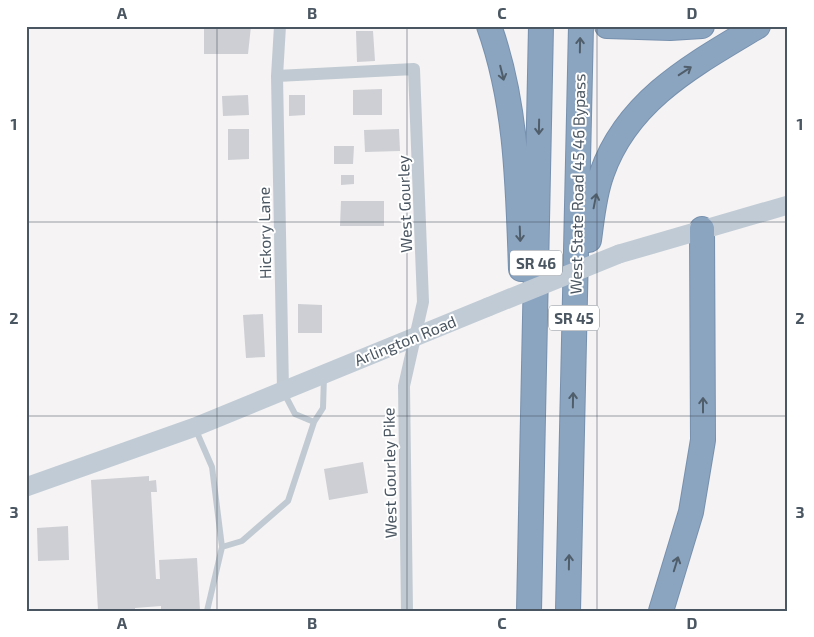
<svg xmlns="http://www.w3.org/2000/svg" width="814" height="637" font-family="'Exo 2',sans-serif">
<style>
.building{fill:#cdcfd5}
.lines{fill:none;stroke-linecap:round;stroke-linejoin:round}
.highway-casing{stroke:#7690ad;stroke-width:26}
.lane{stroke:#c1cad2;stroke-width:6}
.street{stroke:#c1cad2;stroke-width:12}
.secondary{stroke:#c1cbd6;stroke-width:19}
.highway{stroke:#8ba5c1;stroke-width:24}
.secondary-bridge{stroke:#c1cbd6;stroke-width:19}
.oneway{stroke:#505e6b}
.grid{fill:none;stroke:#4a5661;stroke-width:1;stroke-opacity:0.55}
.labels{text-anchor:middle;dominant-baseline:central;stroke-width:4;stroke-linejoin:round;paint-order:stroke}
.shield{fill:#fff;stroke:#808990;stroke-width:1}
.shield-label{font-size:15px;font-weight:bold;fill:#4a5661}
.street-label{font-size:16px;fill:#4a5661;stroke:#fff}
.neatline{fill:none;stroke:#4a5661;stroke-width:2}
.grid-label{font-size:16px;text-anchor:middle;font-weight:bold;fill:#4a5661}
</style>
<rect width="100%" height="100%" fill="#f5f3f3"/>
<!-- building -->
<path class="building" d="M204 26H251L248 54H204Z
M356 31H373L375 61 357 62Z
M382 89V115H353V90Z
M248 95 249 115 223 116 222 96Z
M289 95H305V115L289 116Z
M228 129H249V159L228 160Z
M399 129 400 151 365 152 364 130Z
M334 146H354L353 164H334Z
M341 175H354V184L341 185Z
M341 201H384V226H340Z
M298 304 322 305V333H298Z
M263 314 265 357 246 358 243 315Z
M363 462 368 493 329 500 324 469Z
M149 476V481L156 480 157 492H151L156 579H160L159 560 197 558 200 611H161V606L135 608V611H98L91 480Z
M68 526 69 560 38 561 37 528Z"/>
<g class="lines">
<!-- highway casing -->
<g class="highway-casing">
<path id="highway" d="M489 26C517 104 518 187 521 269
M607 26 670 28 702 26
M589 240C592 218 594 194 602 173 628 99 695 64 758 26
M529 611 541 26
M568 611 581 26
M661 611 691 512 703 440 702 229"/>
</g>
<!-- lane -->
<path class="lane" d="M284 393 295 414 314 422 323 408 324 376
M195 428 212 467 222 547 242 541 288 501 314 422
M207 611 222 547"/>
<!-- street -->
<path class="street" d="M277 76 280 26
M283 390 277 76 414 69 423 302 404 386 407 611"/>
<!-- secondary -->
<path class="secondary" d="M619 254 788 205
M26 487 195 427 488 307"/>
<!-- highway -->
<use href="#highway" class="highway"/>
<!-- secondary-bridge -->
<path class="secondary-bridge" d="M488 307 619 254"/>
</g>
<!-- one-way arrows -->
<defs><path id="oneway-shaft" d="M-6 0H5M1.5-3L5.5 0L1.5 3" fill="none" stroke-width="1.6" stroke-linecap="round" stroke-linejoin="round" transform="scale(1.25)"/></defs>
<g class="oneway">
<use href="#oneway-shaft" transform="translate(580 45) rotate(-89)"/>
<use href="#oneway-shaft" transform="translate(685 71) rotate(-33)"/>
<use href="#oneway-shaft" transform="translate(502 73) rotate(76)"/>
<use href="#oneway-shaft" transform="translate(539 127) rotate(91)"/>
<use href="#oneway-shaft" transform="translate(595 201) rotate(-79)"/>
<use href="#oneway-shaft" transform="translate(520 234) rotate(88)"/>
<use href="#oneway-shaft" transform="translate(573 400) rotate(-89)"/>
<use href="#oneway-shaft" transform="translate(703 405) rotate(-90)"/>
<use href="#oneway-shaft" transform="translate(569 562) rotate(-89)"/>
<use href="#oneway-shaft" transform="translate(676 564) rotate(-73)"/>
</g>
<!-- grid -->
<path class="grid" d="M217 26V611M407 26V611M597 26V611M26 222H788M26 416H788"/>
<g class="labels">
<!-- shield labels -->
<g class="shield">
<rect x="510" y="250.5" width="52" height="25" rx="4"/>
<rect x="549" y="305.5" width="50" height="25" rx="4"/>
</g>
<g class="shield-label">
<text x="536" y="263">SR 46</text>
<text x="574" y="318">SR 45</text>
</g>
<!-- street labels -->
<g class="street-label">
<text transform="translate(577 184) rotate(-89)">West State Road 45 46 Bypass</text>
<text transform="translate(404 204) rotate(-92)">West Gourley</text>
<text transform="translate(264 233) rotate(-91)">Hickory Lane</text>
<text transform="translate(405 340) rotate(-22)">Arlington Road</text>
<text transform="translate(389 473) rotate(-91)">West Gourley Pike</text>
</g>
</g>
<!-- border -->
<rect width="814" height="637" fill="none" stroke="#ffffff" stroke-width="55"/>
<rect x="28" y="28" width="758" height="582" class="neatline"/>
<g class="grid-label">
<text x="122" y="19">A</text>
<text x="312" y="19">B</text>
<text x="502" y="19">C</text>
<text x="692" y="19">D</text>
<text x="14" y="130">1</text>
<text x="800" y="130">1</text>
<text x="14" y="324">2</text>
<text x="800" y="324">2</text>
<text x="14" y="518">3</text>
<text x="800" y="518">3</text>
<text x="122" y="629">A</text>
<text x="312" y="629">B</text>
<text x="502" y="629">C</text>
<text x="692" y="629">D</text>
</g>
</svg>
